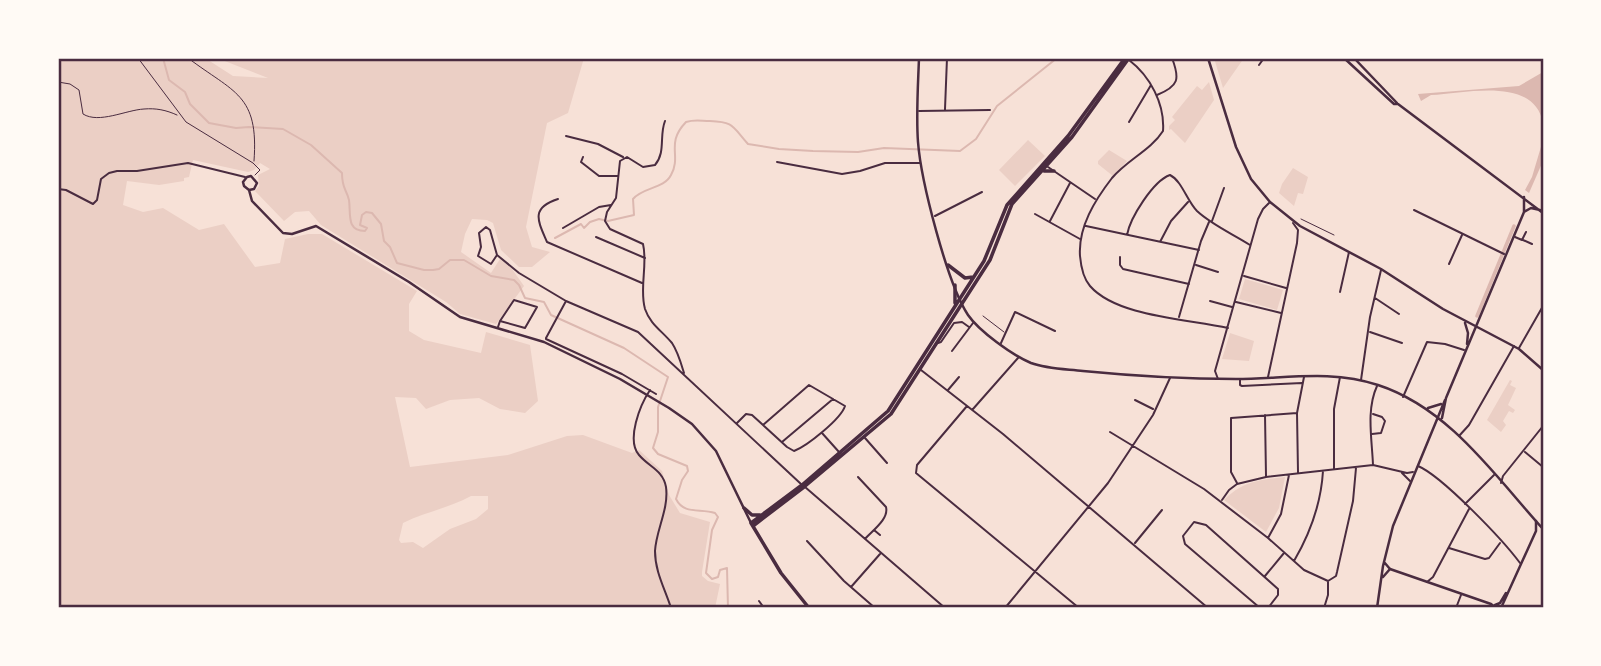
<svg xmlns="http://www.w3.org/2000/svg" width="1601" height="666" font-family="Montserrat,sans-serif">
<style>
.green{fill:#ebcfc5;fill-rule:evenodd}
.water{fill:#dcb8b0}
.lines{fill:none;stroke-linecap:round;stroke-linejoin:round}
.stream{stroke:#dcb8b0;stroke-width:2}
.canal{stroke:#dcb8b0;stroke-width:3.5}
.service{stroke:#4a2c40;stroke-width:1}
.minor{stroke:#4a2c40;stroke-width:2}
.tertiary{stroke:#4a2c40;stroke-width:2.5}
.secondary{stroke:#4a2c40;stroke-width:2.5}
.primary{stroke:#4a2c40;stroke-width:3.5}
.neatline{fill:none;stroke:#4a2c40;stroke-width:2.5}
</style>
<rect width="100%" height="100%" fill="#f7e1d7"/>
<!-- green -->
<path class="green" d="M58 58H205L233 76 268 78 217 58H584L568 113 547 123 526 227 532 247 550 252 532 267H519L501 250 493 223 487 220 472 219 465 234 461 252 491 273 500 259 512 269 524 286 496 324 460 314 446 302 321 225 309 211 295 212 284 221 255 191 259 186 258 175 270 169 260 163 254 170 248 172 193 160 189 177 184 178V181L159 185 127 181 123 205 143 212 163 208 199 230 224 224 255 267 280 263 285 239 308 234H322L417 291 409 304V331L424 340 481 353 486 332 530 345 538 401 525 413 500 409 479 398 450 400 426 409 416 398 395 397 410 467 508 455 567 436 583 435 632 453 639 450 662 471 669 495 680 513 710 522 702 572V576L708 581 720 584 715 608H58ZM471 496H488V509L476 519 450 529 423 548 413 542 401 543 399 540 403 523C425 512 449 508 471 496Z
M1214 58H1244L1223 88Z
M1209 82 1214 100 1185 143 1171 129 1169 130V126L1175 120 1172 117 1197 86 1202 90Z
M1028 140 1045 156 1015 186 999 170Z
M1109 150 1127 161 1113 176 1098 164V161Z
M1293 168 1308 177 1303 194 1298 193 1294 206 1279 193 1282 184Z
M1245 279 1283 290 1277 310 1239 299Z
M1230 333 1254 341 1249 361 1222 359Z
M1510 380 1512 381 1510 385 1516 388 1508 405 1515 410 1513 413 1509 411 1503 421 1506 425 1501 432 1487 420Z
M1285 477 1279 508 1266 532 1224 500C1243 481 1259 480 1285 477Z"/>
<!-- water -->
<path class="water" d="M1543 72V123C1534 76 1467 93 1431 95L1421 101 1418 94 1519 86Z
M1543 140V161L1529 193 1525 190 1532 177Z"/>
<g class="lines">
<!-- stream -->
<path class="stream" d="M163 58 169 80 185 92 190 104 209 123 236 128 249 127 283 129 311 145 342 173C342 189 346 188 349 200 351 214 346 231 365 231L367 228 360 225 362 215 366 212 372 213 381 224 384 241 390 247 397 263 424 270H433L439 269 450 260H464L491 276 514 280 519 285 525 298 544 302 551 315 624 348 668 377 658 407V432L653 448 658 454 687 466 688 471 682 480 676 499C684 515 700 508 715 513L718 517 712 530 706 573 712 579 718 577 720 570 727 568 728 608
M555 238 581 224 584 228 590 222 599 219 608 221 634 215 633 199C643 187 664 189 671 175 682 155 665 144 686 122 695 119 701 121 710 121 734 122 732 126 748 144L779 149 813 151 858 152 884 148 960 151 976 139 997 106 1057 58"/>
<!-- canal -->
<path class="canal" d="M1477 316 1514 226"/>
<!-- service -->
<path class="service" d="M138 58 186 122 253 163 260 170 255 175
M188 58C234 93 259 94 254 161
M58 82 70 84 79 90 83 114C99 124 126 110 144 109 156 108 166 110 177 115
M1301 219 1334 235
M983 316 1004 332"/>
<!-- minor -->
<path class="minor" d="M1129 60C1150 76 1165 104 1163 131 1151 150 1127 160 1112 178 1095 200 1078 227 1080 256 1081 267 1083 278 1090 286 1117 317 1189 319 1228 328
M1259 65 1264 58
M1157 95C1179 86 1180 79 1172 58
M945 109 947 58
M919 111 990 110
M665 121C659 136 666 152 655 165L643 167 627 157 620 161 616 198 607 212 605 221 610 229 643 244C648 265 639 288 645 309 650 324 662 331 672 343 678 352 681 363 684 373
M1129 122 1151 85
M566 136 598 144 623 157
M583 157 581 162 599 176H617
M777 162 842 174 860 171 885 163H920
M1048 167 1095 199
M58 189 66 190 93 204 97 200 101 179 109 173 117 171H137L188 163 245 177
M558 199C530 208 538 221 547 242L642 283
M1414 210 1504 254
M1035 214 1080 239
M935 216 982 192
M1050 221 1070 183
M1212 221 1224 188
M1086 226 1199 250
M486 227 490 230 497 255 491 264 478 256 481 247 479 233Z
M563 228 599 207 611 205
M1127 235C1130 218 1153 181 1170 175 1182 181 1187 201 1197 211 1212 225 1233 234 1250 245
M596 237 645 258
M1515 237 1522 240 1526 232
M1523 240 1532 244
M1160 242 1171 221 1188 202
M497 255 519 273 566 301 638 332 801 484
M1120 257V265L1123 269 1189 284
M1449 264 1462 235
M1196 265 1218 272
M1244 276 1286 288
M1340 292 1349 252
M1375 298 1399 314
M1210 301 1232 307
M1236 302 1281 313
M1179 317 1201 241 1209 222
M498 327 500 321 525 328 537 307 514 300 500 321
M1370 332 1402 343
M546 338 566 301
M546 339 622 374 656 394
M938 343 941 342 954 323 962 322 969 327
M1001 343 1015 312 1055 331
M1519 348 1543 306
M952 351 973 323
M921 370 1003 434 1208 608
M1268 377 1297 243 1298 230 1293 223
M1218 379 1215 371 1258 219 1263 209 1269 203
M1240 380V385L1242 386 1302 383
M1361 380 1370 317 1381 270
M650 390C640 405 626 440 639 455 649 467 663 470 666 487 669 509 656 530 655 551 655 572 665 589 671 608
M948 390 959 377
M1403 397 1427 342 1445 344 1464 350
M1135 400 1153 409
M967 406 917 465 916 473 1079 608
M973 409 1018 358
M1265 415 1266 476
M737 423 746 414 752 415 787 447 794 451C807 446 841 419 845 406L809 385 763 425
M1110 432 1204 489 1268 538 1304 570 1328 581
M822 433 839 452
M1372 434 1381 433 1385 421 1382 417 1373 414
M1459 436 1469 425 1514 346
M865 438 887 463
M782 442 833 399
M1525 452 1543 467
M1373 465C1372 439 1366 410 1377 386
M1418 466C1442 476 1503 540 1520 563
M1334 469V409L1340 377
M1298 472 1297 413 1304 377
M1402 473 1410 481
M858 477 886 507C889 519 873 530 865 539
M1237 483 1231 472V418L1297 413
M1501 483 1503 476 1543 426
M805 487 945 608
M1222 500 1229 490 1237 484 1266 477 1373 465 1407 473 1413 472
M1465 504 1494 475
M874 530 880 535
M1268 538 1281 514 1289 475
M807 541 844 581 875 608
M1135 543 1162 510
M1449 548 1485 559 1489 558 1500 543
M1294 561C1311 532 1321 504 1323 471
M1265 576 1284 553
M1328 581 1336 576 1337 572 1353 501 1356 468
M1427 582 1433 577 1469 509
M851 587 880 554
M759 601 764 608
M1005 608 1108 483 1153 415 1170 378
M1260 608 1185 544 1183 536 1194 522 1206 525 1278 589V595L1268 608
M1324 608 1328 595V582
M1456 608 1461 595"/>
<!-- tertiary -->
<path class="tertiary" d="M249 190 254 189 257 183 251 176 247 177 243 182 244 186 249 190 252 201 283 233 292 234 316 226 409 282 460 317 544 342 620 379 669 408 692 424 716 451 751 523
M1390 569 1491 604 1496 608
M1495 605 1500 603 1506 593
M1501 608 1536 531V521"/>
<!-- secondary -->
<path class="secondary" d="M919 58C918 86 916 115 918 142 921 181 947 283 968 315 979 331 1012 355 1031 363 1047 369 1066 369 1083 371 1134 376 1184 379 1236 379 1284 379 1331 369 1378 385 1449 408 1495 476 1543 529
M1208 58 1236 147 1251 179 1270 202 1300 226 1381 269 1443 309 1519 349 1543 370
M1344 58 1394 104H1398L1543 213
M1354 58 1397 103
M1524 212 1531 208 1540 210
M1465 323 1468 333 1467 344
M1428 408 1441 404
M1442 418 1446 398 1524 212V197
M1383 577 1390 569 1384 562
M1377 608 1383 566 1393 526 1445 400"/>
<!-- primary -->
<path class="primary" d="M1044 171H1054
M948 265 965 278 973 277
M955 303V285
M744 508 752 515H760
M753 526 804 487 891 414 990 260 1012 204 1072 137 1129 58
M809 608 781 573 751 523 802 485 888 411 984 261 1007 205 1068 136 1125 58"/>
</g>
<!-- border -->
<rect width="1601" height="666" fill="none" stroke="#fffaf5" stroke-width="119"/>
<rect x="60" y="60" width="1482" height="546" class="neatline"/>
</svg>
